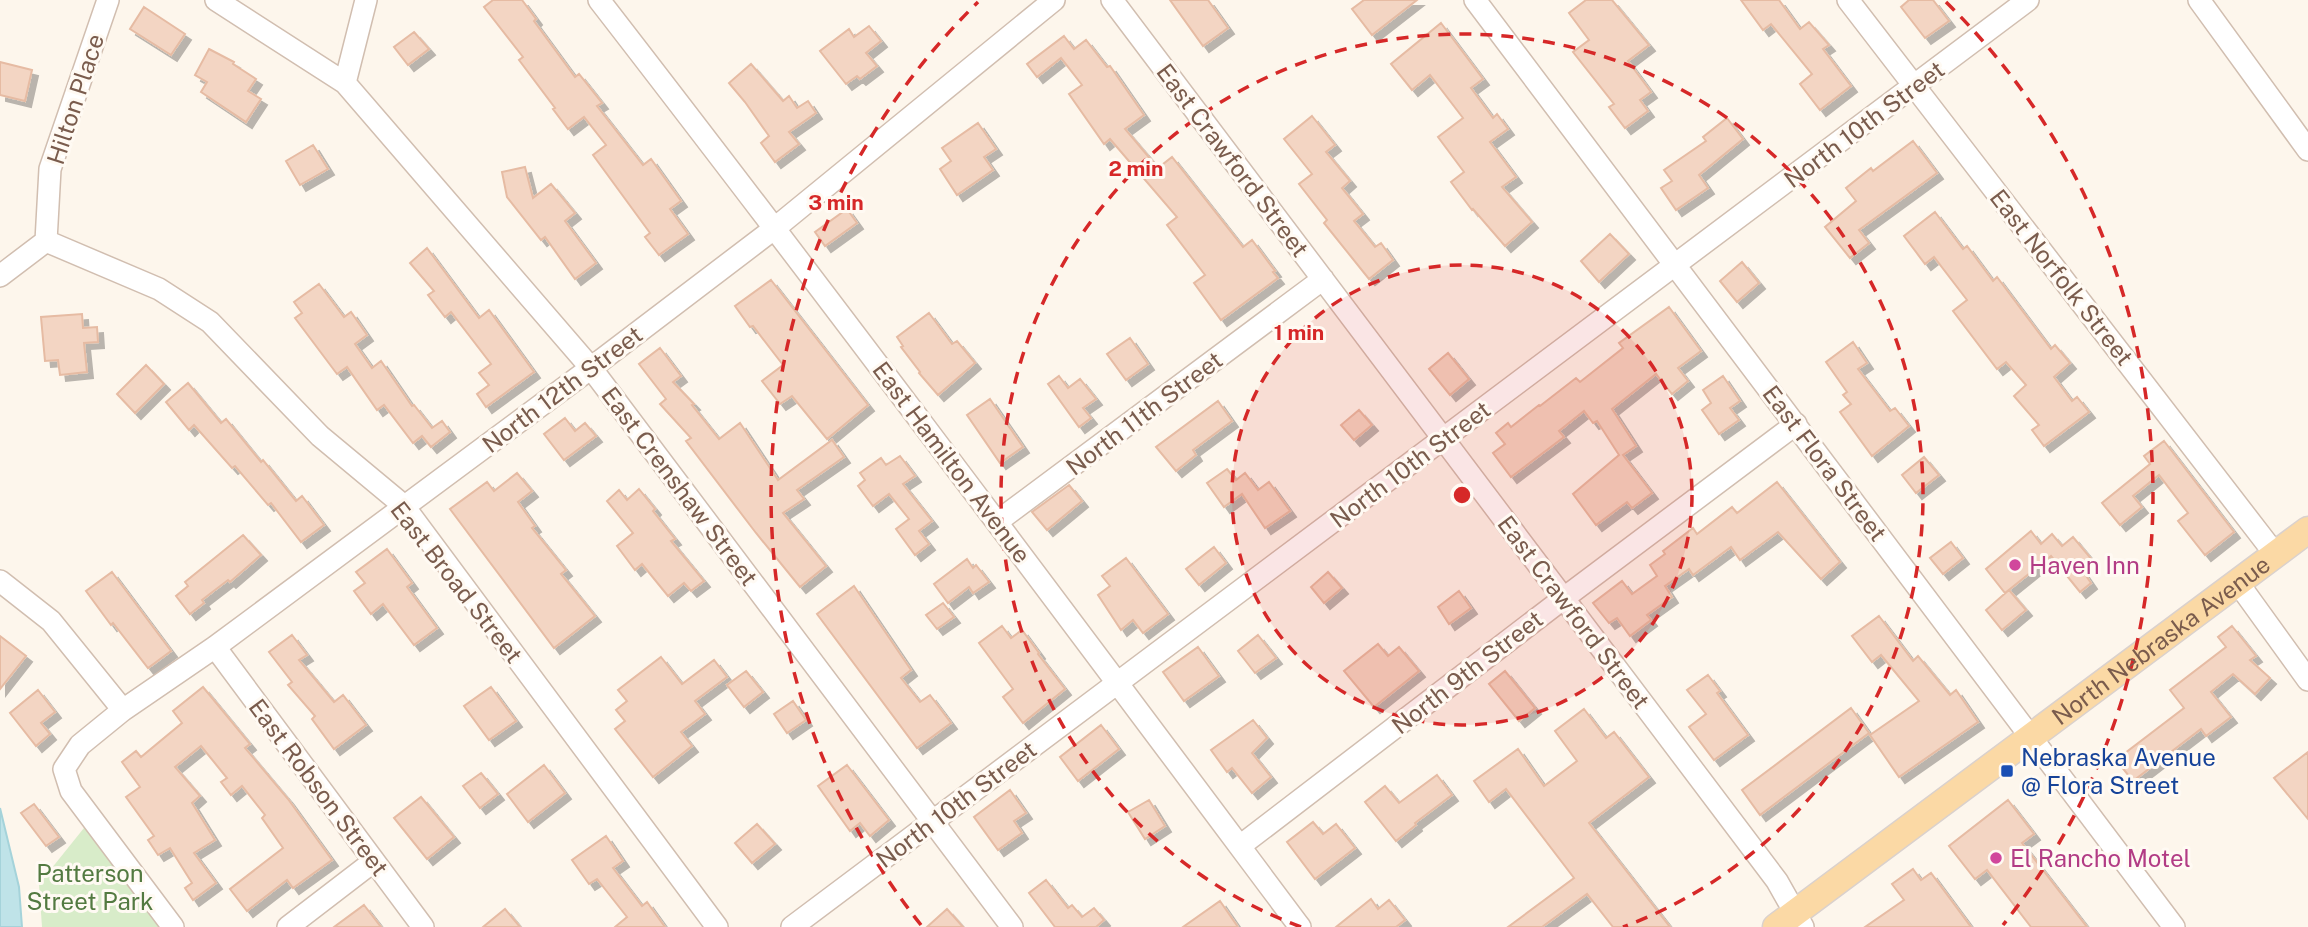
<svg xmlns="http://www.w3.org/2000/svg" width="2308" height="927" font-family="'Public Sans',sans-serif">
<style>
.green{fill:#d8ecc9}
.water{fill:#bfe3e8;stroke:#a5d3da;stroke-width:2}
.building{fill:#f3d5c3;stroke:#e6bba3;stroke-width:2;filter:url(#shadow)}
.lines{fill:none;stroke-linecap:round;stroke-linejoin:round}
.minor-casing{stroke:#d1beb0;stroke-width:24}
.major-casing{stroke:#dad1cd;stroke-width:29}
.minor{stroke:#fff;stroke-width:21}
.major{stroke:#fbd9a5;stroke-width:26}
.ring{fill:none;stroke:#d62828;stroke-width:3.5;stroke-dasharray:12 9}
.hotel-dot{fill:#d1479c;stroke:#fffaf3;stroke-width:2.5}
.transit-dot{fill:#1a4fb4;stroke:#fffaf3;stroke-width:2.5}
.labels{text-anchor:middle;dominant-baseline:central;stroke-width:6;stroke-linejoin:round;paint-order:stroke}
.street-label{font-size:24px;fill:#7a5c4d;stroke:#fffaf3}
.hotel-label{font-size:24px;fill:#b23c85;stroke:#fffaf3;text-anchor:start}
.transit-label{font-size:24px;fill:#164399;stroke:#fffaf3;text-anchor:start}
.park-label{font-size:24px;fill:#537a41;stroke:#fffaf3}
.centre{fill:#d62828;stroke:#fffaf3;stroke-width:3.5}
.ring-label{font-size:21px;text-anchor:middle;font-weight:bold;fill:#d62828;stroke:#fffaf3;stroke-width:6;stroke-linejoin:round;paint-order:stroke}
</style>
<defs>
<filter id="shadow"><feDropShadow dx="6" dy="6" stdDeviation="0" flood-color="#0004"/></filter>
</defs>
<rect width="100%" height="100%" fill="#fdf6ec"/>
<!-- green -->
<path class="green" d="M92 818 173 927H42L39 884Z"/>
<!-- water -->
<path class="water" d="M0 808 19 887 22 927H0Z"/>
<!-- building -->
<path class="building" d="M493 0H522L536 19 534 21 575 77 579 74 602 103 597 106 643 165 651 159 681 201 670 209 688 234 659 255 645 237 650 233 593 155 606 145 584 117 568 129 553 109 555 108 519 60 523 57 484 7Z
M1170 0H1208L1228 28 1203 46Z
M1364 0H1417L1372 35 1352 9Z
M1586 0H1612L1649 45 1628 61 1651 92 1640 100 1648 111 1625 128 1609 107 1614 104 1573 52 1589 40 1569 13Z
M1741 0H1779L1800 29 1809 22 1829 45 1823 49 1851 86 1820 110 1800 84 1812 74 1771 24 1763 30Z
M1909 0H1933L1949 21 1925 38 1901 7Z
M144 7 185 34 171 55 130 29Z
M1441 23 1483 79 1471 88 1493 118 1497 114 1508 129 1490 142 1516 177 1502 187 1532 222 1505 246 1473 209 1472 210 1451 182 1464 172 1438 137 1463 118 1430 75 1412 90 1391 64Z
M869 26 881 41 866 53 877 66 860 79 857 76 846 84 820 51 849 29 854 37Z
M414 32 429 49 408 65 394 47Z
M1064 36 1074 49 1086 40 1107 67 1110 66 1144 115 1125 129 1158 168 1172 157 1243 247 1252 240 1275 271 1273 272 1278 278 1221 320 1194 283 1205 275 1167 225 1177 217 1110 139 1104 144 1069 94 1082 85 1061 58 1037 77 1027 64Z
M209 49 234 62 233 64 256 79 248 91 261 99 246 122 201 92 207 82 195 75Z
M0 62 32 70 25 101 0 95Z
M751 64 783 101 789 96 797 108 808 101 816 113 789 132 799 144 775 162 761 143 769 136 745 102 729 83Z
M1312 116 1335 145 1326 152 1350 181 1342 188 1363 214 1354 221 1375 247 1381 243 1393 260 1369 279 1324 223 1327 220 1299 184 1312 174 1284 139Z
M1727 118 1743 139 1699 175 1708 188 1676 210 1661 188 1672 181 1664 170 1706 141 1703 137Z
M978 123 996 149 984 157 993 170 957 195 940 169 951 161 942 148Z
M1913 141 1937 173 1859 230 1869 243 1850 258 1825 227 1856 201 1846 188 1871 168 1873 171Z
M313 145 328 169 300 185 286 161Z
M525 167 533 198 551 184 575 213 565 221 596 263 575 279 545 237 541 240 507 197 502 172Z
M847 209 857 223 825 246 815 232Z
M1935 212 1963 249 1967 246 1993 281 1997 277 2051 349 2055 345 2070 363 2054 377 2072 401 2077 397 2089 412 2044 446 2032 430 2039 425 2014 396 2026 385 2006 362 1997 369 1953 311 1967 300 1934 257 1925 264 1904 236Z
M1610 234 1629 254 1599 282 1581 261Z
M427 248 479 318 489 310 534 372 486 407 477 394 489 385 479 373 491 364 451 312 445 317 428 295 434 291 410 263Z
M1742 262 1759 283 1737 302 1720 281Z
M771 280 868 405 827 439 792 396 780 404 762 381 783 365 753 326 750 327 735 306Z
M319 284 344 317 351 312 367 335 355 344 372 368 381 361 412 406 414 405 432 428 442 421 450 432 431 447 422 436 413 443 384 405 377 410 347 367 337 374 295 318 302 313 294 302Z
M1669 307 1701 351 1678 368 1688 381 1672 394 1656 374 1612 409 1636 446 1623 455 1652 493 1632 508 1627 502 1596 525 1573 494 1619 455 1597 421 1593 423 1584 411 1559 431 1564 437 1511 477 1493 453 1505 444 1496 433 1508 423 1511 427 1539 405 1540 406 1576 378 1580 382 1623 348 1619 343Z
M929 313 952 344 957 341 975 363 938 395 919 373 920 372 901 347 903 346 897 337Z
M82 314 83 328 97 327 98 342 84 343 87 372 60 375 58 360 45 361 41 317Z
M1130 338 1148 364 1126 380 1107 354Z
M1853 342 1867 363 1858 369 1890 411 1895 408 1909 426 1872 456 1840 412 1851 404 1843 395 1847 392 1826 362Z
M660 348 681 376 673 382 694 404 692 405 719 439 740 423 778 480 832 440 844 457 797 490 804 499 783 513 826 566 800 587 756 533 686 441 691 438 660 404 666 399 639 364Z
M1448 353 1469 379 1450 395 1429 369Z
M146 365 164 384 135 413 117 394Z
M1059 376 1068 388 1080 379 1096 399 1083 408 1091 418 1079 427 1048 384Z
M1723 376 1740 401 1730 408 1739 420 1719 434 1702 410 1711 403 1703 390Z
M188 383 221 423 226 419 261 462 263 460 296 501 302 496 324 525 301 542 271 503 268 505 235 466 232 468 194 425 189 430 166 402Z
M990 399 1023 447 1000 463 967 415Z
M1218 401 1232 421 1193 450 1196 455 1176 471 1156 447Z
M1359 410 1372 425 1354 440 1341 425Z
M565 418 575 431 585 423 596 436 564 460 544 434Z
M2164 441 2234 532 2205 555 2178 521 2188 513 2159 475 2133 496 2142 507 2120 525 2102 503 2150 464 2144 456Z
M900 456 915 476 903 484 932 521 919 531 929 544 915 555 896 529 909 519 889 494 873 506 858 486 865 480 860 473 881 458 886 465Z
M1924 457 1939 475 1916 493 1902 475Z
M1227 469 1236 480 1245 473 1258 490 1269 482 1290 511 1265 528 1242 494 1224 507 1207 483Z
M517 473 532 491 518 502 535 526 532 528 566 570 561 574 595 616 554 648 450 509 487 482 494 491Z
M1777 482 1840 562 1821 579 1778 532 1740 560 1731 547 1693 575 1689 569 1665 586 1672 597 1647 615 1651 620 1630 636 1617 618 1609 623 1593 603 1622 581 1632 594 1657 576 1650 565 1665 554 1663 551 1693 528 1697 534 1732 507 1737 513Z
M1069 485 1082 501 1047 530 1032 512Z
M639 489 655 509 653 511 675 539 671 541 704 581 691 591 684 583 668 596 642 564 635 570 617 546 633 533 607 501 619 490 627 500Z
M2031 531 2041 544 2052 534 2062 546 2073 537 2093 561 2082 570 2091 583 2080 592 2051 556 2005 593 1986 569Z
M243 535 261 555 230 582 228 580 202 600 204 603 190 614 176 596 188 586 185 582Z
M1951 542 1963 558 1943 574 1930 558Z
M1214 547 1226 563 1199 585 1186 569Z
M387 549 412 583 407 587 437 628 414 645 383 604 371 614 354 591 365 583 356 572Z
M1126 558 1168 614 1143 633 1133 620 1121 630 1098 595 1110 586 1102 576Z
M967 559 973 568 976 565 989 582 973 593 969 587 948 603 934 584Z
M112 572 171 651 148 668 113 623 111 625 86 591Z
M1328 572 1342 588 1324 603 1311 587Z
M854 586 911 670 901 678 920 702 930 695 951 723 917 748 817 614Z
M2009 590 2026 610 2002 630 1986 610Z
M1459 591 1471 608 1449 624 1438 607Z
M943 603 954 617 937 629 926 615Z
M1879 616 1913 661 1918 656 1950 695 1956 690 1978 722 1899 777 1870 735 1919 701 1881 655 1872 662 1852 636Z
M1002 626 1011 638 1022 630 1039 653 1038 654 1065 689 1023 723 1003 697 1013 689 979 643Z
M2232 626 2256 656 2250 660 2270 678 2255 694 2233 674 2211 692 2231 717 2206 736 2201 729 2133 781 2116 760 2184 708 2170 690 2226 647 2218 637Z
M292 635 307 655 299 660 334 702 343 695 366 725 334 749 312 719 315 716 288 685 292 682 269 652Z
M1258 635 1276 658 1255 673 1238 651Z
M0 636 26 656 0 689Z
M1378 644 1388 656 1399 647 1419 671 1374 707 1344 671Z
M1198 647 1219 676 1184 701 1163 672Z
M661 657 682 684 714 660 727 677 695 701 705 714 681 732 692 746 653 777 615 729 625 721 616 710 627 701 618 690Z
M746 671 763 692 744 707 727 685Z
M1505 671 1535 708 1519 721 1489 684Z
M1708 675 1720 691 1717 693 1748 735 1714 760 1689 727 1706 714 1687 690Z
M203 687 250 744 245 748 288 799 332 860 293 888 287 880 247 911 230 889 283 848 262 818 265 815 242 786 231 795 221 782 227 778 201 746 175 767 200 796 192 803 215 840 194 853 216 883 193 900 185 888 192 883 170 848 158 855 148 840 154 836 126 797 140 787 122 762 136 751 141 757 182 723 173 711Z
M491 687 516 721 489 740 464 706Z
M38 690 55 712 41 723 50 734 36 746 10 713Z
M793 701 806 720 787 733 774 714Z
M1851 708 1869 733 1760 815 1742 790Z
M1584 709 1606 738 1614 732 1649 777 1589 823 1670 927H1613L1587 894 1542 927H1508L1574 878 1506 789 1489 802 1474 781 1518 749 1544 786 1577 761 1555 731Z
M1253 720 1267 738 1252 753 1271 777 1252 793 1232 768 1227 772 1211 750Z
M1101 725 1119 749 1078 781 1060 757Z
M2308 752V819L2274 778Z
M544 765 565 793 528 822 507 794Z
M847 765 889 820 870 836 860 823 850 831 818 786Z
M481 773 498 794 480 808 463 786Z
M1437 775 1452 795 1415 823 1416 825 1396 841 1365 802 1385 786 1399 803Z
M1010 790 1026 813 1014 821 1022 833 998 850 974 817Z
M421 797 454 837 427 859 394 818Z
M1149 800 1165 826 1145 839 1128 812Z
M2008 800 2034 834 2022 843 2087 927H2031L1987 870 1975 879 1949 846Z
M34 804 59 837 46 846 21 813Z
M1313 822 1323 834 1336 824 1355 848 1315 879 1287 842Z
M757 824 775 844 752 863 735 843Z
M606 836 623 861 613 868 642 906 647 902 665 927H615L627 917 597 879 589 884 572 860Z
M1913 869 1921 880 1931 873 1971 927H1865L1904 900 1892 884Z
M1046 880 1068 908 1072 905 1082 917 1094 908 1104 920 1096 927H1055L1029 893Z
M1371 899 1378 909 1389 900 1405 920 1396 927H1336Z
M1220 901 1238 927H1183Z
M364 905 381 927H334Z
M505 909 520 927H483Z
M947 909 963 927H927Z"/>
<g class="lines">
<!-- minor casing -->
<g class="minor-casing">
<path id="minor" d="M216 0 345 83 591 368 1012 927
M599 0C836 306 1068 617 1300 927
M1112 0 1777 881 1803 927
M1475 0 2174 927
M1848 0 2275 554
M2199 0 2308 150
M345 83 366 0
M46 241 50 169 108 0
M0 276 46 241 159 289 210 322 320 436 403 505 717 927
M998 521 1323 279
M0 581 51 621 123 710
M2238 583 2308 680
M215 647 423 927
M1240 846 1564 598 1796 424
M173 927 71 791 64 769 80 745 123 710 215 647 591 368 775 228 1054 0
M288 927 374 861
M792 927 2028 0"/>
</g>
<!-- major casing -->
<g class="major-casing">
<g id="major">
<path id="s1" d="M1776 927 2308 530"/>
</g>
</g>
<!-- minor -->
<use href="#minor" class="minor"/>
<!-- major -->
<use href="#major" class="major"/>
</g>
<!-- distance rings -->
<circle cx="1462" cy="495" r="230" fill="#d62828" fill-opacity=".12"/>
<g class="ring">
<circle cx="1462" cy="495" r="230"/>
<path d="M1301 927A461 461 0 1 1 1623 927"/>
<path d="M921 925A691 691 0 0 1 978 2M1946 2A691 691 0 0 1 2003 925"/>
</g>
<!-- markers -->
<g class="hotel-dot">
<circle cx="2015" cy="565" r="7"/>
<circle cx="1996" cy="858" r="7"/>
</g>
<rect class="transit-dot" x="2000" y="764" width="14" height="14" rx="3.5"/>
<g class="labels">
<!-- street labels -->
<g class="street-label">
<text transform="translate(75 99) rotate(-72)">Hilton Place</text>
<text transform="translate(1864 124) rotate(-37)">North 10th Street</text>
<text transform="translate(1233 160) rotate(53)">East Crawford Street</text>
<text transform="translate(2062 277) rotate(52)">East Norfolk Street</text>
<text transform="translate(562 389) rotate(-37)">North 12th Street</text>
<text transform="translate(1144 413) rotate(-37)">North 11th Street</text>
<text transform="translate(952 462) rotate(53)">East Hamilton Avenue</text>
<text transform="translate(1825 463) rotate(53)">East Flora Street</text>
<text transform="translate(1410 464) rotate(-37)">North 10th Street</text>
<text transform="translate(680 486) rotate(53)">East Crenshaw Street</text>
<text transform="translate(457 582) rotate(52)">East Broad Street</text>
<text transform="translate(1574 612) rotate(53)">East Crawford Street</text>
<text stroke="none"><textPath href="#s1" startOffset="480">North Nebraska Avenue</textPath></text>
<text transform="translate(1467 672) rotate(-38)">North 9th Street</text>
<text transform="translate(319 787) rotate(53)">East Robson Street</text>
<text transform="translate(956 804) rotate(-37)">North 10th Street</text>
</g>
<!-- hotel labels -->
<g class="hotel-label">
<text x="2029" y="565">Haven Inn</text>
<text x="2010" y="858">El Rancho Motel</text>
</g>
<!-- transit labels -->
<g class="transit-label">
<text x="2021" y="757">Nebraska Avenue<tspan x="2021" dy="28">@ Flora Street</tspan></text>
</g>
<!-- park labels -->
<g class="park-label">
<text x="90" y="873">Patterson<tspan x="90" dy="28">Street Park</tspan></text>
</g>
</g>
<circle cx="1462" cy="495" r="10" class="centre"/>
<g class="ring-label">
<text x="1136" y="176">2 min</text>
<text x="836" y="210">3 min</text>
<text x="1299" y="340">1 min</text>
</g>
</svg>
